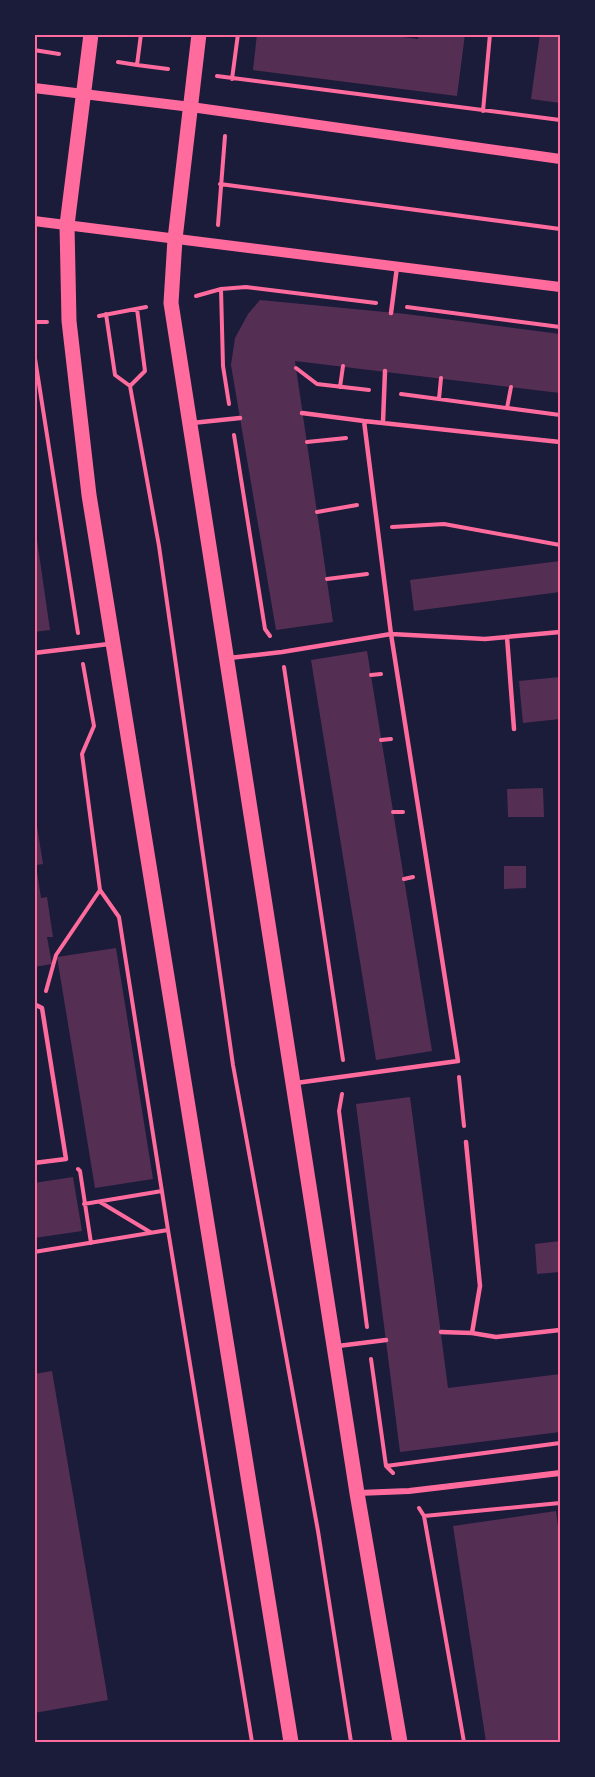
<svg xmlns="http://www.w3.org/2000/svg" width="595" height="1777" font-family="'DejaVu Sans',sans-serif">
<style>
.building{fill:#542f53}
.lines{fill:none;stroke-linecap:round;stroke-linejoin:round}
.path{stroke:#ff6b9d;stroke-width:4}
.service{stroke:#ff6b9d;stroke-width:4.5}
.minor{stroke:#ff6b9d;stroke-width:6}
.tertiary{stroke:#ff6b9d;stroke-width:10}
.primary{stroke:#ff6b9d;stroke-width:15}
.neatline{fill:none;stroke:#ff6b9d;stroke-width:2}
</style>
<rect width="100%" height="100%" fill="#1b1b3a"/>
<!-- building -->
<path class="building" d="M257 34H381L418 39 419 34H465L457 96 253 70Z
M540 34H560V103L531 99Z
M260 300 406 314 560 334V393L295 361 333 622 276 630 231 365 235 338 248 314Z
M34 533H36L50 630 34 632Z
M560 561V592L414 611 410 580Z
M367 651 432 1051 376 1060 311 660Z
M560 677V719L523 723 519 681Z
M543 788 544 817H508L507 789Z
M34 820H36L43 864 36 865 41 898 47 897 53 937H47L52 964 34 967Z
M504 866H526V888L504 889Z
M116 948 153 1179 95 1188 57 957Z
M410 1097 448 1388 560 1374V1432L400 1452 356 1104Z
M73 1177 82 1231 34 1238V1183Z
M560 1241V1272L537 1274 535 1244Z
M52 1371 108 1700 34 1713V1374Z
M556 1511 560 1541V1742H486L453 1526Z"/>
<g class="lines">
<!-- path -->
<path class="path" d="M34 39 35 34
M34 50 59 54
M118 62 137 65 141 34
M137 65 168 69
M217 76 560 120
M232 79 238 34
M483 111 490 34
M220 184 560 229
M218 225 225 136
M196 296 221 289
M407 307 560 327
M106 314 115 375 130 386 159 546 233 1065 318 1531 351 1742
M99 316 146 307
M34 322H47
M34 352 78 633
M296 368 317 384 369 390
M130 386 145 371 137 309
M340 387 343 366
M401 394 560 415
M439 399 441 378
M229 404 223 366 221 289 246 287 376 303
M507 408 511 387
M234 435 265 629 270 636
M307 442 346 438
M317 512 357 505
M392 527 444 524 560 545
M327 579 367 574
M83 664 94 726 82 754 100 890 119 917 168 1230 252 1742
M284 667 343 1060
M371 675 381 674
M381 740 391 739
M393 812H403
M404 879 413 877
M46 991 56 955 100 890
M459 1077 464 1126
M342 1094 339 1111 367 1327
M78 1169 80 1171 91 1243
M100 1202 150 1232
M84 1204 162 1191
M34 1252 168 1230
M371 1359 386 1466 393 1473
M386 1466 560 1443
M419 1508 424 1516 560 1503
M424 1516 464 1742"/>
<!-- service -->
<path class="service" d="M391 313 397 267
M302 413 364 421
M383 422 385 371
M192 423 240 418
M507 637 514 729
M34 653 109 644
M229 658 282 652 391 634 485 639 560 632
M34 1004 42 1008 66 1159 34 1163
M296 1083 458 1061 391 634 364 421 560 442
M466 1142 480 1286 472 1333 496 1337 560 1330
M441 1332 472 1333
M338 1346 386 1340"/>
<!-- minor -->
<path class="minor" d="M358 1493 409 1491 560 1473"/>
<!-- tertiary -->
<path class="tertiary" d="M34 88 191 107 560 159
M34 221 560 287"/>
<!-- primary -->
<path class="primary" d="M91 34 67 225 69 321 89 495 291 1742
M199 34 175 239 171 303 357 1493 400 1742"/>
</g>
<!-- border -->
<rect width="595" height="1777" fill="none" stroke="#1b1b3a" stroke-width="72"/>
<rect x="36" y="36" width="523" height="1705" class="neatline"/>
</svg>
